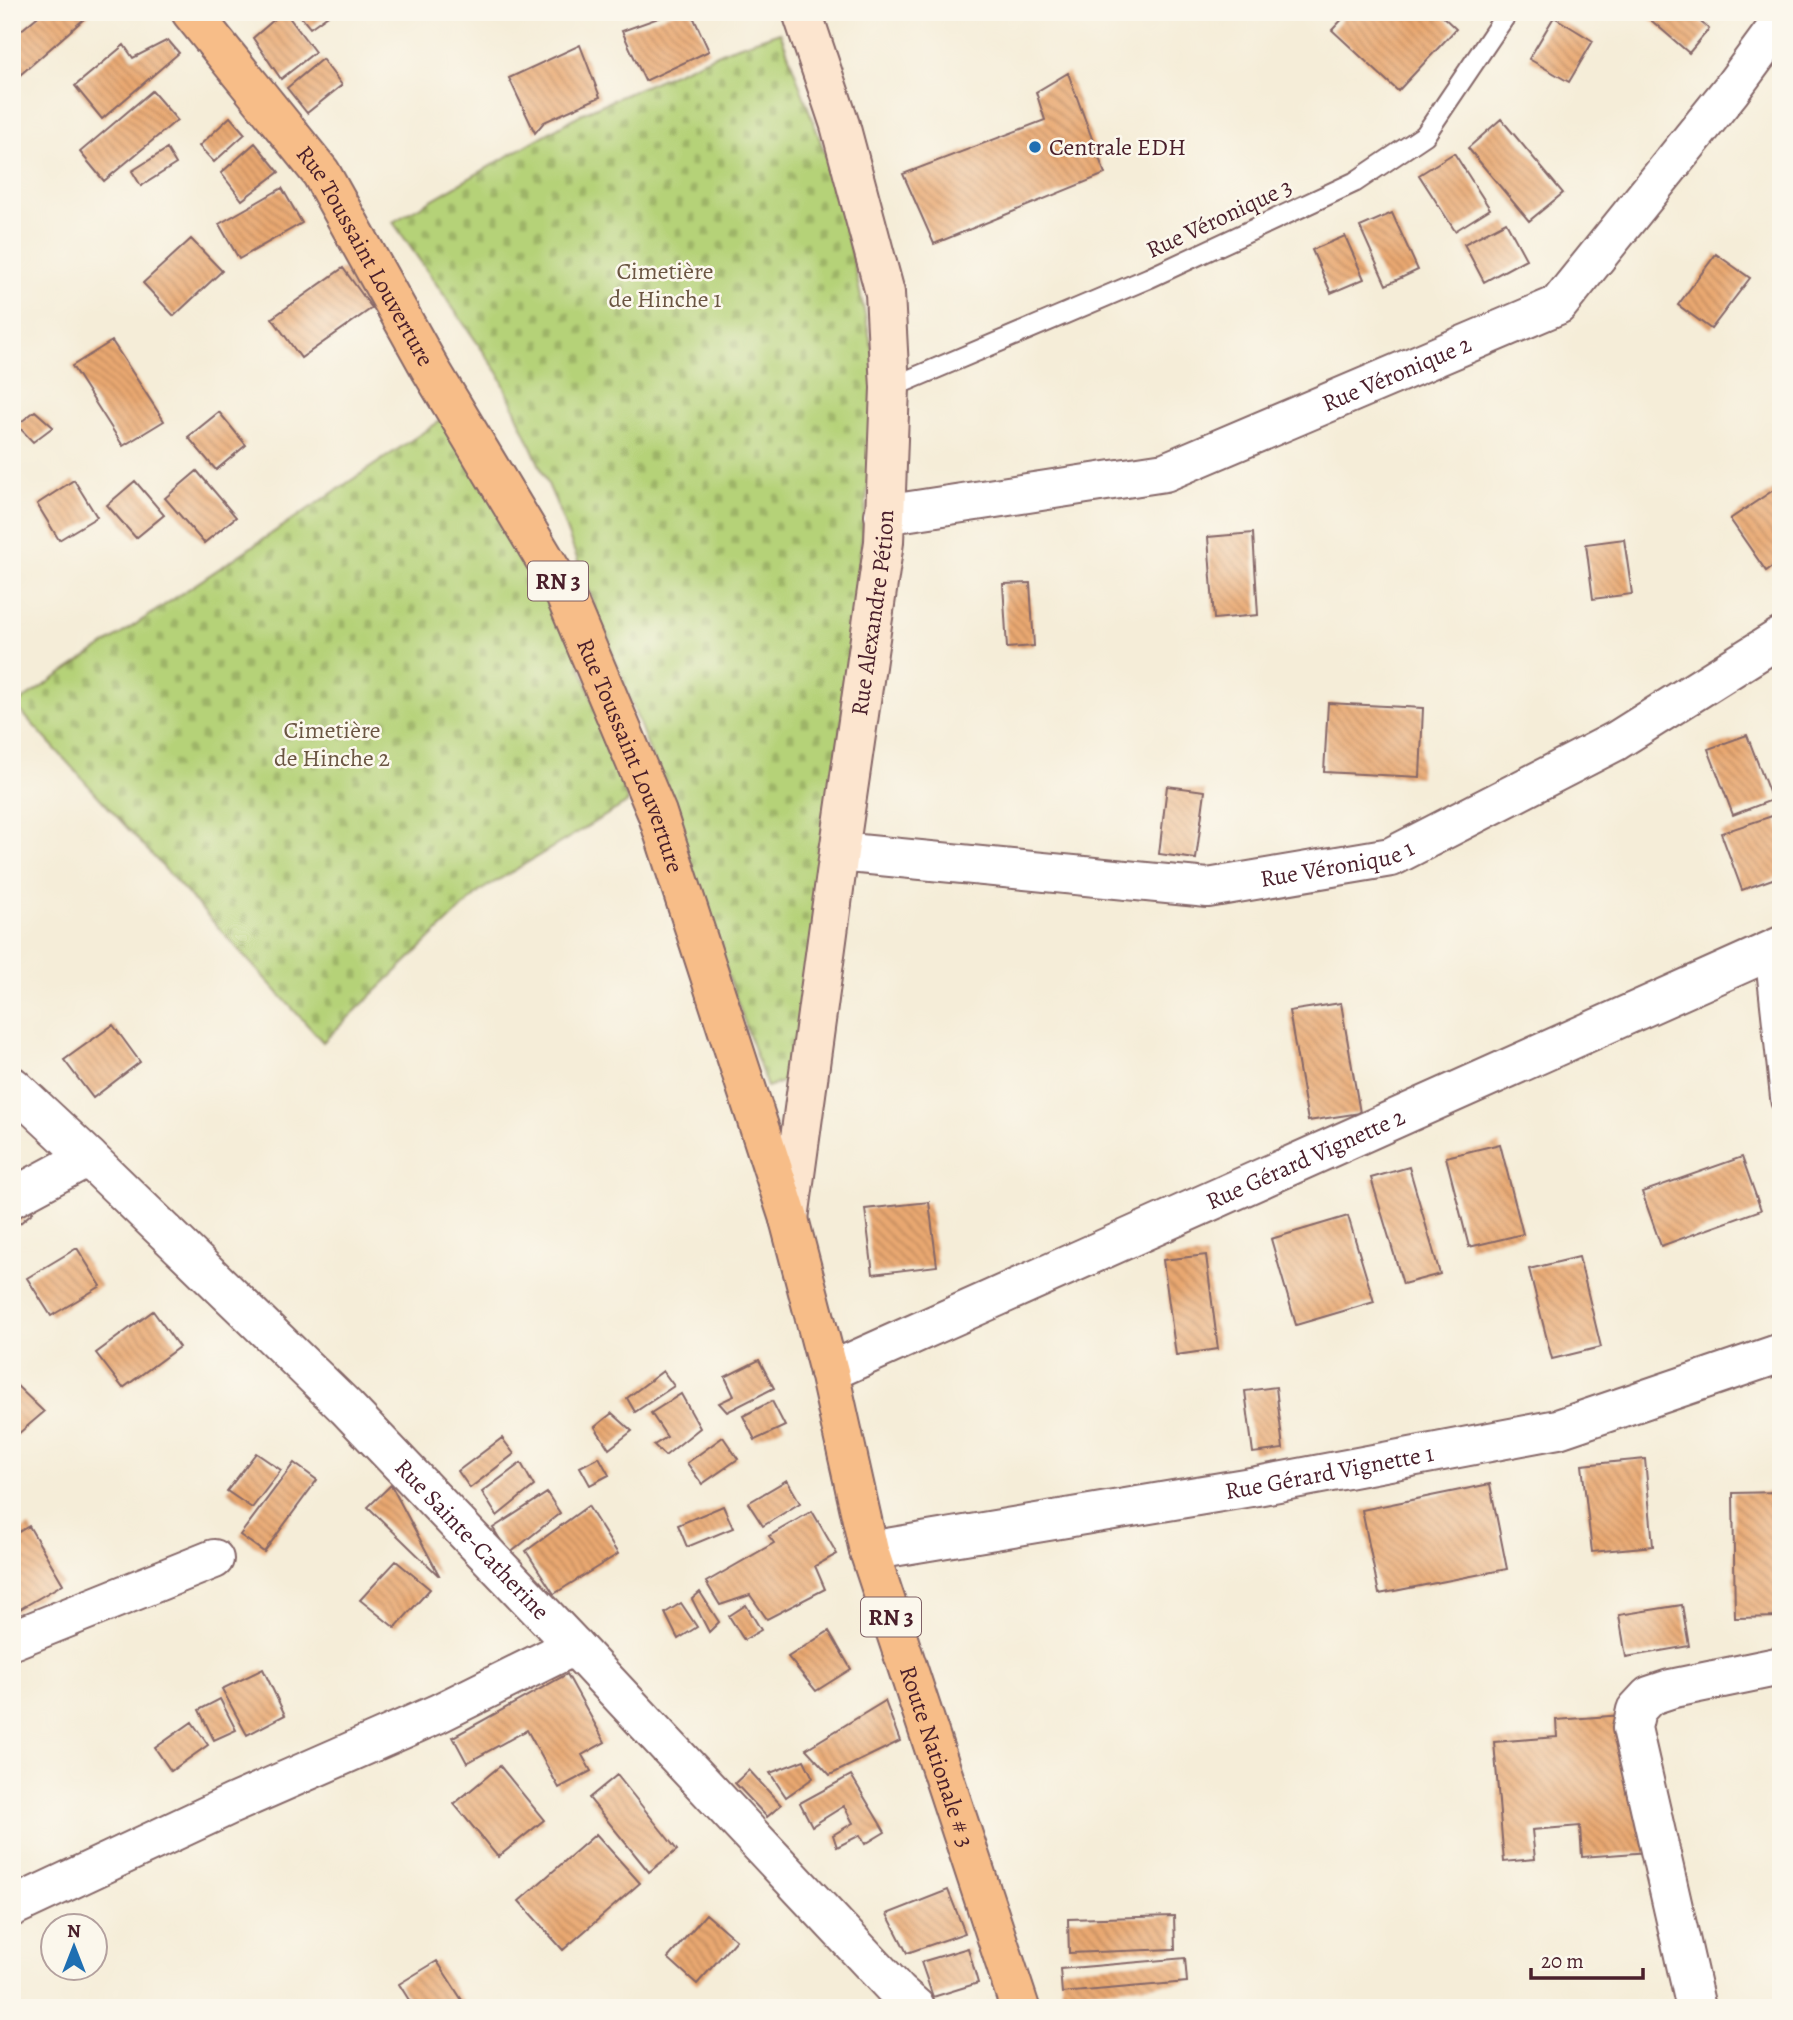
<svg xmlns="http://www.w3.org/2000/svg" width="1793" height="2020" font-family="Alegreya,serif">
<style>
.cemetery{fill:url(#cemetery-stones);stroke:#807852;stroke-width:2}
.building{fill:url(#building-back-hatch)}
.lines{fill:none;stroke-linecap:round;stroke-linejoin:round}
.lane-casing{stroke:#866768;stroke-width:23}
.street-casing{stroke:#866768;stroke-width:42}
.secondary-casing{stroke:#866768;stroke-width:42}
.primary-casing{stroke:#866768;stroke-width:42}
.lane{stroke:#fff;stroke-width:19}
.street{stroke:#fff;stroke-width:38}
.secondary{stroke:#fce5cf;stroke-width:38}
.primary{stroke:#f7bd88;stroke-width:38}
.poi-dot{fill:#1f6fb2;stroke:#fbf7ec;stroke-width:2.5}
.labels{text-anchor:middle;dominant-baseline:central;stroke-width:5;stroke-linejoin:round;paint-order:stroke}
.shield{fill:#fbf7ec;stroke:#7f6065;stroke-width:2}
.shield-label{font-size:23px;font-weight:bold;fill:#4a1f2b}
.poi-label{font-size:24px;fill:#4a1f2b;stroke:#fbf7ec;text-anchor:start}
.street-label{font-size:24px;fill:#4a1f2b;stroke:#fbf7ec}
.park-label{font-size:24px;fill:#6a5542;stroke:#fbf7ec}
</style>
<defs>
<pattern id="cemetery-stones" width="16" height="16" patternUnits="userSpaceOnUse" patternTransform="scale(1.75)"><rect width="16" height="16" fill="#b5d278"/><path d="M2 7V4a2 2 0 0 1 4 0v3zM10 15v-3a2 2 0 0 1 4 0v3z" fill="#9db468"/></pattern>
<pattern id="building-back-hatch" width="6" height="6" patternUnits="userSpaceOnUse" patternTransform="scale(1.75)"><rect width="6" height="6" fill="#e9a871"/><path d="M-1 5l2 2M0 0l6 6M5-1l2 2" fill="none" stroke="#bf885d"/></pattern>
</defs>
<rect width="100%" height="100%" fill="#fbf7ec"/>
<filter id="ink" filterUnits="userSpaceOnUse"><feTurbulence type="fractalNoise" baseFrequency=".0143" numOctaves="2"/><feDisplacementMap in="SourceGraphic" scale="14" xChannelSelector="R" yChannelSelector="G"/><feConvolveMatrix kernelMatrix="1 2 1 2 8 2 1 2 1" color-interpolation-filters="sRGB"/></filter>
<filter id="wash" filterUnits="userSpaceOnUse"><feTurbulence type="fractalNoise" baseFrequency=".00686" numOctaves="4" result="noise"/><feDisplacementMap in="SourceGraphic" scale="28" xChannelSelector="R" yChannelSelector="G"/><feGaussianBlur stdDeviation="1.57" result="paint"/><feColorMatrix in="noise" values="0 0 0 0 0 0 0 0 0 0 0 0 0 0 0 0 0 1.4 0 .05"/><feComposite in="paint" operator="in"/></filter>
<g filter="url(#wash)">
<rect width="100%" height="100%" fill="#f5edd8"/>
<!-- cemetery -->
<path class="cemetery" d="M780 32 836 183 875 361 877 403 803 1075 767 1087 659 776 555 500 499 374 393 222 583 113 729 49Z
M452 413 532 527 628 802 480 891 323 1042 15 705Z"/>
<g id="blocks">
<!-- building -->
<path class="building" d="M43 12H92L12 82V38Z
M283 12H285L315 52 281 79 253 38Z
M297 12H327L328 15 310 28Z
M675 12H691L709 51 645 81 622 31Z
M1349 12H1438L1456 29 1398 91 1332 30Z
M1647 12H1689L1709 29 1689 53 1645 15Z
M1554 17 1593 41 1569 82 1529 59Z
M168 40 179 53 102 119 75 86 124 45 133 58Z
M580 45 600 97 544 122 535 133 509 78Z
M322 59 342 85 307 113 287 88Z
M1068 73 1105 174 934 244 903 174 1045 120 1036 92Z
M152 91 177 120 104 181 80 152Z
M230 117 245 134 214 162 199 146Z
M1501 119 1563 193 1529 221 1468 148Z
M255 143 279 172 242 200 221 173Z
M167 149 176 164 141 186 132 171Z
M1454 153 1490 209 1455 231 1419 175Z
M282 188 302 223 239 259 219 224Z
M1392 213 1418 270 1386 285 1360 227Z
M1506 222 1526 259 1484 282 1464 244Z
M1345 236 1364 279 1331 293 1312 250Z
M191 239 222 271 174 316 143 283Z
M1716 254 1750 278 1711 329 1678 305Z
M343 268 372 308 301 358 272 318Z
M112 341 164 421 123 446 72 366Z
M35 411 53 427 33 442 17 425Z
M219 412 246 445 216 470 188 437Z
M197 471 236 517 204 543 165 498Z
M74 480 97 517 59 540 37 504Z
M135 481 164 515 136 538 107 505Z
M1778 487 1781 491V561L1766 571 1730 519Z
M1253 533 1258 615 1214 619 1208 537Z
M1624 539 1632 594 1593 599 1586 544Z
M1030 583 1034 646 1007 648 1003 584Z
M1328 703 1423 708 1420 777 1324 772Z
M1747 735 1772 800 1733 815 1708 749Z
M1167 786 1205 791 1196 859 1159 854Z
M1775 815 1781 830V876L1742 890 1721 833Z
M1341 1003 1360 1113 1308 1121 1289 1011Z
M113 1025 140 1062 93 1098 64 1060Z
M1500 1144 1523 1234 1469 1247 1446 1157Z
M1742 1157 1761 1210 1661 1246 1642 1192Z
M1409 1167 1440 1274 1403 1284 1371 1178Z
M12 1186 33 1212 12 1230Z
M929 1202 937 1266 873 1274 865 1209Z
M1348 1216 1374 1302 1296 1325 1271 1239Z
M77 1248 101 1286 51 1316 27 1278Z
M1206 1255 1218 1349 1176 1355 1163 1260Z
M1579 1257 1601 1347 1552 1359 1529 1269Z
M153 1311 179 1347 123 1388 96 1353Z
M759 1360 774 1388 727 1412 719 1403 734 1396 725 1377Z
M663 1371 674 1386 635 1412 627 1398Z
M12 1381 44 1412 17 1435 12 1430Z
M1276 1387 1283 1449 1253 1453 1245 1391Z
M681 1394 700 1428 665 1456 654 1445 667 1437 651 1413Z
M772 1401 785 1426 755 1440 743 1416Z
M612 1413 632 1431 609 1449 595 1427Z
M723 1437 738 1459 702 1484 687 1463Z
M502 1438 514 1454 470 1488 458 1471Z
M256 1453 281 1470 252 1508 227 1491Z
M599 1457 609 1475 590 1485 580 1467Z
M1645 1459 1653 1546 1592 1552 1582 1465Z
M294 1463 317 1480 264 1552 240 1535Z
M521 1463 534 1486 497 1516 482 1492Z
M787 1480 800 1503 763 1526 748 1503Z
M1490 1484 1507 1569 1379 1594 1362 1510Z
M391 1485 439 1575H438L368 1507Z
M1781 1492V1617L1735 1618 1733 1493Z
M547 1493 560 1513 509 1554 493 1528Z
M588 1506 618 1554 554 1594 526 1551Z
M723 1506 733 1528 687 1547 678 1525Z
M812 1511 837 1554 815 1566 825 1589 767 1619 750 1595 720 1605 706 1582 774 1543 769 1536Z
M29 1526 63 1584 15 1612 12 1608V1536Z
M396 1561 430 1589 395 1628 360 1600Z
M700 1592 719 1622 709 1632 692 1599Z
M681 1603 697 1627 678 1639 665 1613Z
M746 1605 761 1630 744 1640 729 1616Z
M1682 1605 1689 1646 1626 1657 1619 1615Z
M829 1631 851 1669 816 1691 788 1657Z
M263 1669 285 1715 247 1735 222 1689Z
M567 1674 605 1742 582 1755 591 1771 559 1788 527 1730 467 1763 453 1737Z
M220 1699 236 1730 214 1740 199 1710Z
M885 1701 900 1741 830 1775 806 1749Z
M1637 1714 1649 1852 1582 1857 1580 1826 1532 1830 1535 1859 1504 1862 1494 1742 1557 1737 1556 1720Z
M192 1722 208 1745 171 1771 155 1748Z
M804 1760 813 1778 786 1797 770 1773Z
M500 1766 544 1820 498 1857 454 1804Z
M749 1770 781 1805 767 1817 735 1783Z
M617 1775 677 1850 649 1872 589 1798Z
M851 1775 885 1832 865 1844 860 1835 837 1847 833 1835 853 1823 844 1806 812 1826 800 1803Z
M596 1834 640 1883 563 1950 519 1901Z
M948 1890 965 1933 907 1953 887 1914Z
M706 1914 736 1940 697 1984 668 1958Z
M1174 1916 1175 1949 1069 1953 1068 1919Z
M968 1948 978 1983 933 1997 921 1962Z
M1185 1958 1187 1982 1062 1993 1060 1969Z
M437 1961 467 2008H414L399 1984Z"/>
</g>
</g>
<g filter="url(#ink)">
<use href="#blocks" fill-opacity="0" stroke="#866768" stroke-width="2"/>
<g class="lines">
<!-- lane casing -->
<g class="lane-casing">
<path id="lane" d="M890 388 1149 278 1355 182 1425 135 1508 12
M1765 954 1781 1102"/>
</g>
<!-- street casing -->
<g class="street-casing">
<g id="street">
<path id="s1" d="M884 515 1165 472 1558 305 1731 90 1781 22"/>
<path id="s2" d="M839 852 1208 888 1391 857 1616 741 1781 637"/>
<path id="s3" d="M12 1086 88 1157 346 1407 574 1646 899 1993 916 2008"/>
<path d="M12 1198 88 1157"/>
<path id="s4" d="M829 1372 1781 946"/>
<path id="s5" d="M869 1551 1257 1486 1558 1429 1781 1353"/>
<path d="M12 1640 214 1559"/>
<path d="M12 1907 232 1804 437 1714 574 1646"/>
<path d="M1696 2008 1632 1728 1636 1710 1649 1696 1670 1689 1781 1666"/>
</g>
</g>
<!-- secondary casing -->
<g class="secondary-casing">
<g id="secondary">
<path id="s6" d="M789 1219 839 852 884 542 890 388 885 293 840 125 802 12"/>
</g>
</g>
<!-- primary casing -->
<g class="primary-casing">
<g id="primary">
<path id="s7" d="M191 12 321 173 431 370 562 588 657 813 789 1219 829 1372 869 1551 1020 2008"/>
</g>
</g>
<!-- lane -->
<use href="#lane" class="lane"/>
<!-- street -->
<use href="#street" class="street"/>
<!-- secondary -->
<use href="#secondary" class="secondary"/>
<!-- primary -->
<use href="#primary" class="primary"/>
</g>
</g>
<!-- markers -->
<circle class="poi-dot" cx="1035" cy="147" r="7"/>
<g class="labels">
<!-- shield labels -->
<g class="shield">
<rect x="528" y="561.5" width="60" height="39" rx="5"/>
<rect x="861" y="1597.5" width="60" height="39" rx="5"/>
</g>
<g class="shield-label">
<text x="558" y="581">RN 3</text>
<text x="891" y="1617">RN 3</text>
</g>
<!-- poi labels -->
<g class="poi-label">
<text x="1049" y="147">Centrale EDH</text>
</g>
<!-- street labels -->
<g class="street-label">
<text transform="translate(1219 218) rotate(-25)">Rue Véronique 3</text>
<text stroke="none"><textPath href="#s7" startOffset="301">Rue Toussaint Louverture</textPath></text>
<text stroke="none"><textPath href="#s1" startOffset="536">Rue Véronique 2</textPath></text>
<text stroke="none"><textPath href="#s6" startOffset="612">Rue Alexandre Pétion</textPath></text>
<text stroke="none"><textPath href="#s7" startOffset="868">Rue Toussaint Louverture</textPath></text>
<text stroke="none"><textPath href="#s2" startOffset="502">Rue Véronique 1</textPath></text>
<text stroke="none"><textPath href="#s4" startOffset="522">Rue Gérard Vignette 2</textPath></text>
<text stroke="none"><textPath href="#s5" startOffset="467">Rue Gérard Vignette 1</textPath></text>
<text stroke="none"><textPath href="#s3" startOffset="646">Rue Sainte-Catherine</textPath></text>
<text stroke="none"><textPath href="#s7" startOffset="1916">Route Nationale # 3</textPath></text>
</g>
<!-- park labels -->
<g class="park-label">
<text x="665" y="271">Cimetière<tspan x="665" dy="28">de Hinche 1</tspan></text>
<text x="332" y="730">Cimetière<tspan x="332" dy="28">de Hinche 2</tspan></text>
</g>
</g>
<!-- margin -->
<rect width="1793" height="2020" fill="none" stroke="#fbf7ec" stroke-width="42"/>
<!-- north arrow -->
<g transform="translate(74 1947)"><circle r="33" fill="#fbf7ec" stroke="#b4a19f" stroke-width="2"/>
<path d="M0-5L12 26L0 18L-12 26Z" fill="#1f6fb2"/>
<text y="-10" font-size="19" font-weight="bold" text-anchor="middle" fill="#4a1f2b">N</text>
</g>
<!-- scale -->
<path d="M1531 1968v10h112v-10" fill="none" stroke="#4a1f2b" stroke-width="3.5"/>
<text x="1541" y="1968" font-size="21" fill="#4a1f2b" stroke="#fbf7ec" stroke-width="5" paint-order="stroke">20 m</text>
</svg>
